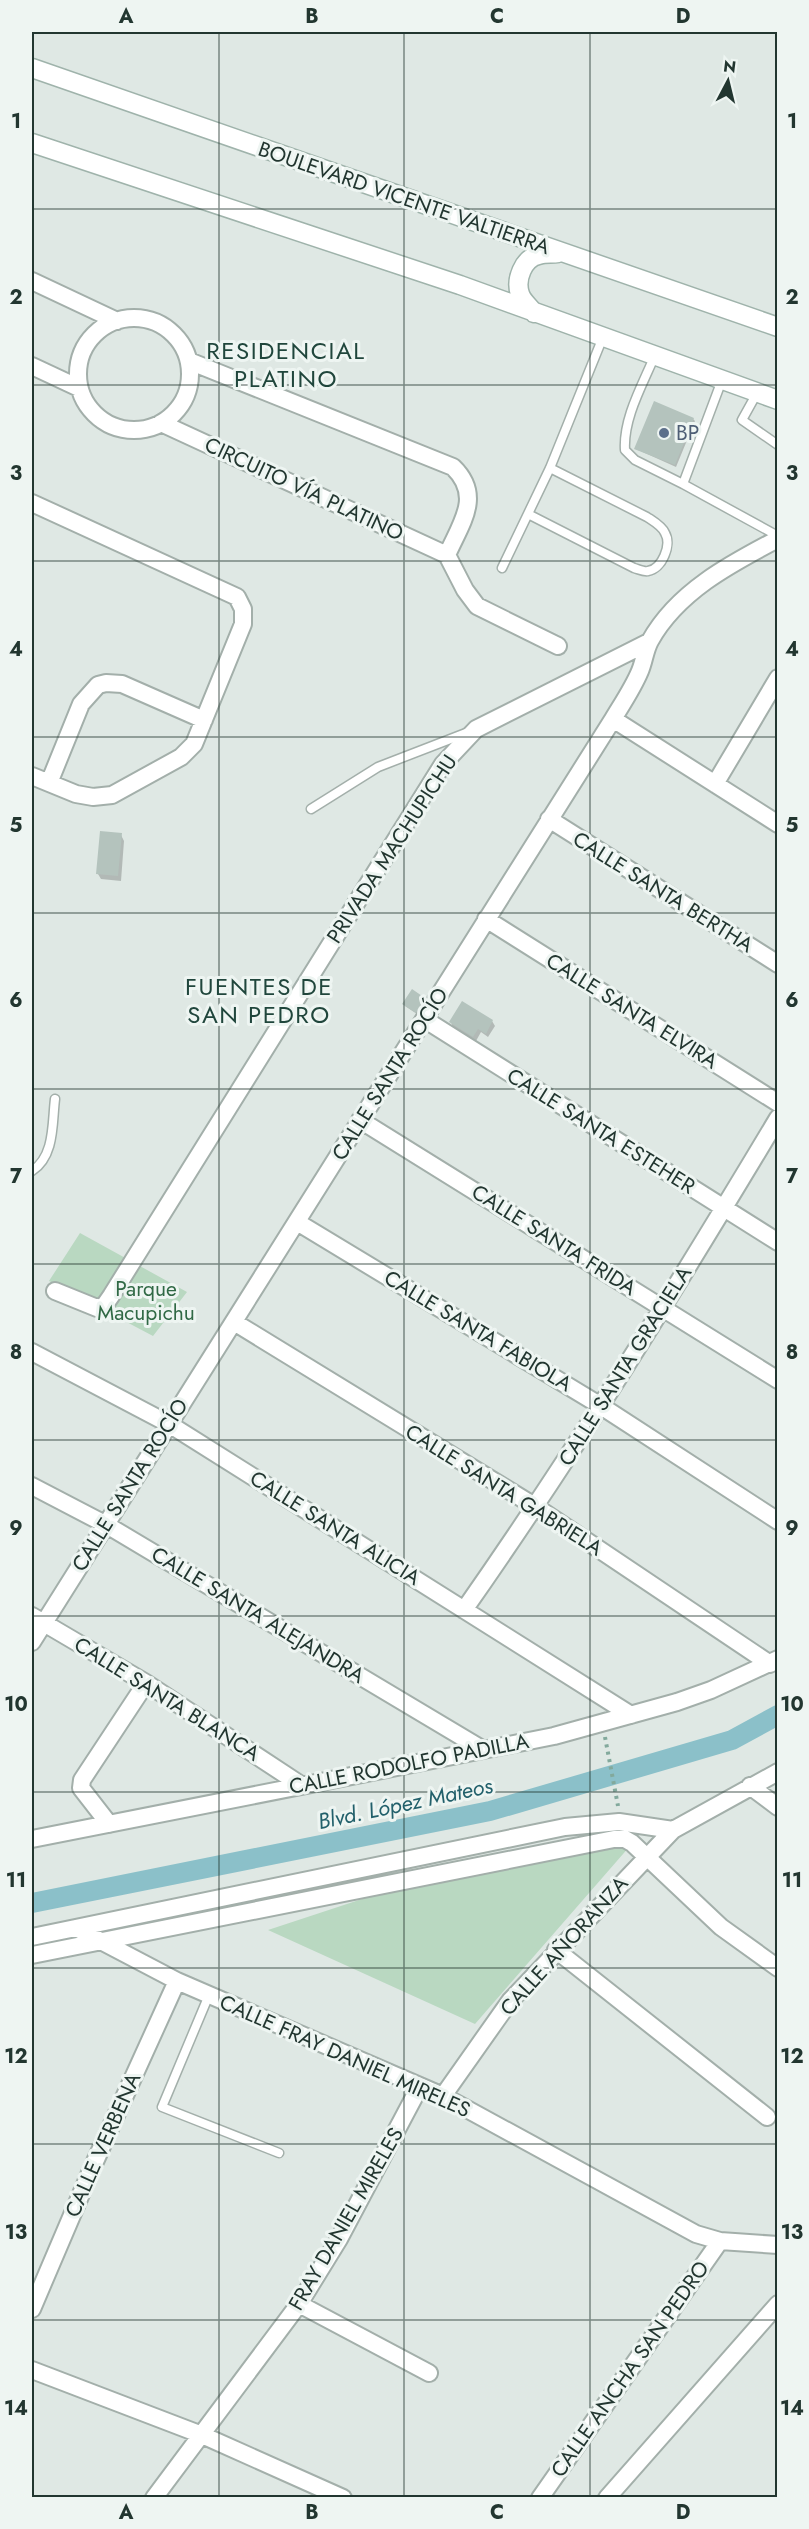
<svg xmlns="http://www.w3.org/2000/svg" width="809" height="2529" font-family="Jost,sans-serif">
<style>
.green{fill:#b9d8c1}
.shadow{fill:#0003}
.lines{fill:none;stroke-linecap:round;stroke-linejoin:round}
.canal{stroke:#8bc0c9;stroke-width:20}
.building{fill:#b4c3bd}
.lane-casing{stroke:#a3afaa;stroke-width:11}
.street-casing{stroke:#a3afaa;stroke-width:20}
.secondary-casing{stroke:#9fb3ab;stroke-width:21}
.path{stroke:#82a99c;stroke-width:4;stroke-dasharray:3 4.5;stroke-linecap:butt}
.lane{stroke:#fff;stroke-width:8}
.street{stroke:#fff;stroke-width:16}
.secondary{stroke:#fff;stroke-width:18}
.grid{fill:none;stroke:#223630;stroke-width:1.5;stroke-opacity:0.55}
.service-dot{fill:#5c6f8a;stroke:#eef5f2;stroke-width:2}
.labels{text-anchor:middle;dominant-baseline:central;stroke-width:6;stroke-linejoin:round;paint-order:stroke}
.street-label{font-size:21px;fill:#223630;stroke:#eef5f2}
.service-label{font-size:21px;fill:#4e5e75;stroke:#eef5f2;text-anchor:start}
.park-label{font-size:21px;fill:#306945;stroke:#eef5f2}
.water-label{font-size:22px;font-style:italic;fill:#22606b;stroke:#eef5f2}
.quarter-label{font-size:24px;letter-spacing:1.5px;fill:#20463c;stroke:#eef5f2}
.neatline{fill:none;stroke:#223630;stroke-width:2}
.grid-label{font-size:20px;text-anchor:middle;font-weight:bold;fill:#223630}
</style>
<rect width="100%" height="100%" fill="#dfe8e4"/>
<!-- green -->
<path class="green" d="M80 1233 187 1292 153 1336 49 1281Z
M630 1846 475 2024 268 1930 435 1875Z"/>
<!-- shadow -->
<path class="shadow" d="M693 419 695 421 676 467 636 449Z
M121 835 124 841 121 881 101 879 98 874Z
M424 999 425 1002 417 1014 405 1006Z
M462 1003 492 1021 495 1026 488 1037 481 1032 476 1041 453 1027 451 1022Z"/>
<g class="lines">
<!-- canal -->
<path class="canal" d="M32 1903 490 1811 732 1740 778 1715"/>
</g>
<!-- building -->
<path class="building" d="M654 401 694 418 675 465 634 449Z
M100 831 122 833 118 876 96 874Z
M412 989 425 998 416 1013 402 1004Z
M462 1001 493 1020 486 1034 478 1029 473 1037 449 1022Z"/>
<g class="lines">
<!-- lane casing -->
<g class="lane-casing">
<path id="lane" d="M655 355C643 384 623 418 625 450L635 460 683 484 722 380
M757 393 742 420 778 445
M683 484 778 536
M528 514 634 568C638 569 644 572 648 571 662 569 672 545 665 533 662 526 653 521 647 517L550 468
M502 568 550 468 603 337
M311 809 378 767 466 733
M32 1171C55 1156 52 1123 55 1099
M209 1995 162 2107 279 2153"/>
</g>
<!-- street casing -->
<g class="street-casing">
<path id="street" d="M32 281 117 321
M78 374a56 56 0 1 1 112 0a56 56 0 1 1-112 0Z
M189 361 453 467C483 496 461 523 447 555
M32 366 79 388
M161 423 447 555 465 590 477 606 558 646
M32 503 237 597 243 609V624L194 744 181 757 112 795 93 797 76 794 32 776
M613 719 778 824
M49 783 81 704 98 685 106 683 122 684 204 720
M715 784 778 678
M549 819 778 964
M486 919 778 1103
M424 1019 778 1242
M360 1120 778 1380
M297 1222 601 1406 778 1521
M55 1291 97 1308 104 1306 111 1296 443 764 476 729 649 642
M234 1322 536 1507 770 1664
M32 1352 169 1424 631 1715
M32 1486 105 1524 482 1749
M464 1610C576 1450 678 1285 778 1118
M32 1616 146 1683 301 1785
M32 1642 613 719C622 704 633 688 640 671 644 662 645 650 650 641 677 592 730 564 778 539
M750 1786 778 1807
M109 1824 81 1788 82 1780 146 1683
M32 1839 554 1736 677 1702 711 1690 778 1659
M76 1928 177 1981 443 2096 696 2234 720 2241 778 2245
M32 1937 565 1827 619 1822 673 1830
M556 1950 767 2117
M32 1955 614 1839H625L632 1843 721 1927 778 1968
M443 2096 510 2001 673 1830 778 1772
M299 2304 429 2373
M32 2309 93 2166 177 1981
M32 2370 202 2435 343 2498
M154 2498 299 2304 339 2239 420 2086
M540 2498 720 2241
M607 2498 778 2304"/>
</g>
<!-- secondary casing -->
<g class="secondary-casing">
<path id="secondary" d="M32 68 778 327
M32 143 460 285 778 400
M534 313C530 307 522 301 520 294 515 280 523 258 539 255 544 253 552 254 558 253"/>
</g>
<!-- path -->
<path class="path" d="M605 1737 618 1806"/>
<!-- lane -->
<use href="#lane" class="lane"/>
<!-- street -->
<use href="#street" class="street"/>
<!-- secondary -->
<use href="#secondary" class="secondary"/>
</g>
<!-- grid -->
<path class="grid" d="M219 32V2498M404 32V2498M590 32V2498M32 209H778M32 385H778M32 561H778M32 737H778M32 913H778M32 1089H778M32 1264H778M32 1440H778M32 1616H778M32 1792H778M32 1968H778M32 2144H778M32 2320H778"/>
<!-- markers -->
<circle class="service-dot" cx="664" cy="433" r="6"/>
<g class="labels">
<!-- street labels -->
<g class="street-label">
<text transform="translate(404 198) rotate(19)">BOULEVARD VICENTE VALTIERRA</text>
<text transform="translate(304 489) rotate(25)">CIRCUITO VÍA PLATINO</text>
<text transform="translate(392 849) rotate(-57)">PRIVADA MACHUPICHU</text>
<text transform="translate(663 892) rotate(32)">CALLE SANTA BERTHA</text>
<text transform="translate(632 1011) rotate(32)">CALLE SANTA ELVIRA</text>
<text transform="translate(390 1074) rotate(-58)">CALLE SANTA ROCÍO</text>
<text transform="translate(601 1131) rotate(32)">CALLE SANTA ESTEHER</text>
<text transform="translate(554 1240) rotate(32)">CALLE SANTA FRIDA</text>
<text transform="translate(478 1331) rotate(31)">CALLE SANTA FABIOLA</text>
<text transform="translate(625 1366) rotate(-58)">CALLE SANTA GRACIELA</text>
<text transform="translate(130 1485) rotate(-58)">CALLE SANTA ROCÍO</text>
<text transform="translate(504 1490) rotate(32)">CALLE SANTA GABRIELA</text>
<text transform="translate(335 1528) rotate(32)">CALLE SANTA ALICIA</text>
<text transform="translate(258 1615) rotate(31)">CALLE SANTA ALEJANDRA</text>
<text transform="translate(167 1699) rotate(32)">CALLE SANTA BLANCA</text>
<text transform="translate(409 1764) rotate(-11)">CALLE RODOLFO PADILLA</text>
<text transform="translate(564 1946) rotate(-48)">CALLE AÑORANZA</text>
<text transform="translate(345 2056) rotate(24)">CALLE FRAY DANIEL MIRELES</text>
<text transform="translate(103 2145) rotate(-66)">CALLE VERBENA</text>
<text transform="translate(346 2219) rotate(-60)">FRAY DANIEL MIRELES</text>
<text transform="translate(630 2369) rotate(-55)">CALLE ANCHA SAN PEDRO</text>
</g>
<!-- service labels -->
<g class="service-label">
<text x="676" y="433">BP</text>
</g>
<!-- park labels -->
<g class="park-label">
<text x="146" y="1289">Parque<tspan x="146" dy="24">Macupichu</tspan></text>
</g>
<!-- water labels -->
<g class="water-label">
<text transform="translate(405 1803) rotate(-12)">Blvd. López Mateos</text>
</g>
<!-- quarter labels -->
<g class="quarter-label">
<text x="286" y="350">RESIDENCIAL<tspan x="286" dy="28">PLATINO</tspan></text>
<text x="259" y="986">FUENTES DE<tspan x="259" dy="28">SAN PEDRO</tspan></text>
</g>
</g>
<!-- border -->
<rect width="809" height="2529" fill="none" stroke="#eef5f2" stroke-width="66"/>
<!-- north arrow -->
<g transform="translate(728 81) rotate(7)" stroke="#eef5f2" stroke-width="4.5" paint-order="stroke">
<path d="M0-4.5L10 22L0 15L-10 22Z" fill="#223630"/>
<text y="-9" font-size="16" font-weight="bold" text-anchor="middle" fill="#223630">N</text>
</g>
<rect x="33" y="33" width="743" height="2463" class="neatline"/>
<g class="grid-label">
<text x="126" y="23">A</text>
<text x="312" y="23">B</text>
<text x="497" y="23">C</text>
<text x="683" y="23">D</text>
<text x="16" y="128">1</text>
<text x="792" y="128">1</text>
<text x="16" y="304">2</text>
<text x="792" y="304">2</text>
<text x="16" y="480">3</text>
<text x="792" y="480">3</text>
<text x="16" y="656">4</text>
<text x="792" y="656">4</text>
<text x="16" y="832">5</text>
<text x="792" y="832">5</text>
<text x="16" y="1007">6</text>
<text x="792" y="1007">6</text>
<text x="16" y="1183">7</text>
<text x="792" y="1183">7</text>
<text x="16" y="1359">8</text>
<text x="792" y="1359">8</text>
<text x="16" y="1535">9</text>
<text x="792" y="1535">9</text>
<text x="16" y="1711">10</text>
<text x="792" y="1711">10</text>
<text x="16" y="1887">11</text>
<text x="792" y="1887">11</text>
<text x="16" y="2063">12</text>
<text x="792" y="2063">12</text>
<text x="16" y="2239">13</text>
<text x="792" y="2239">13</text>
<text x="16" y="2415">14</text>
<text x="792" y="2415">14</text>
<text x="126" y="2519">A</text>
<text x="312" y="2519">B</text>
<text x="497" y="2519">C</text>
<text x="683" y="2519">D</text>
</g>
</svg>
